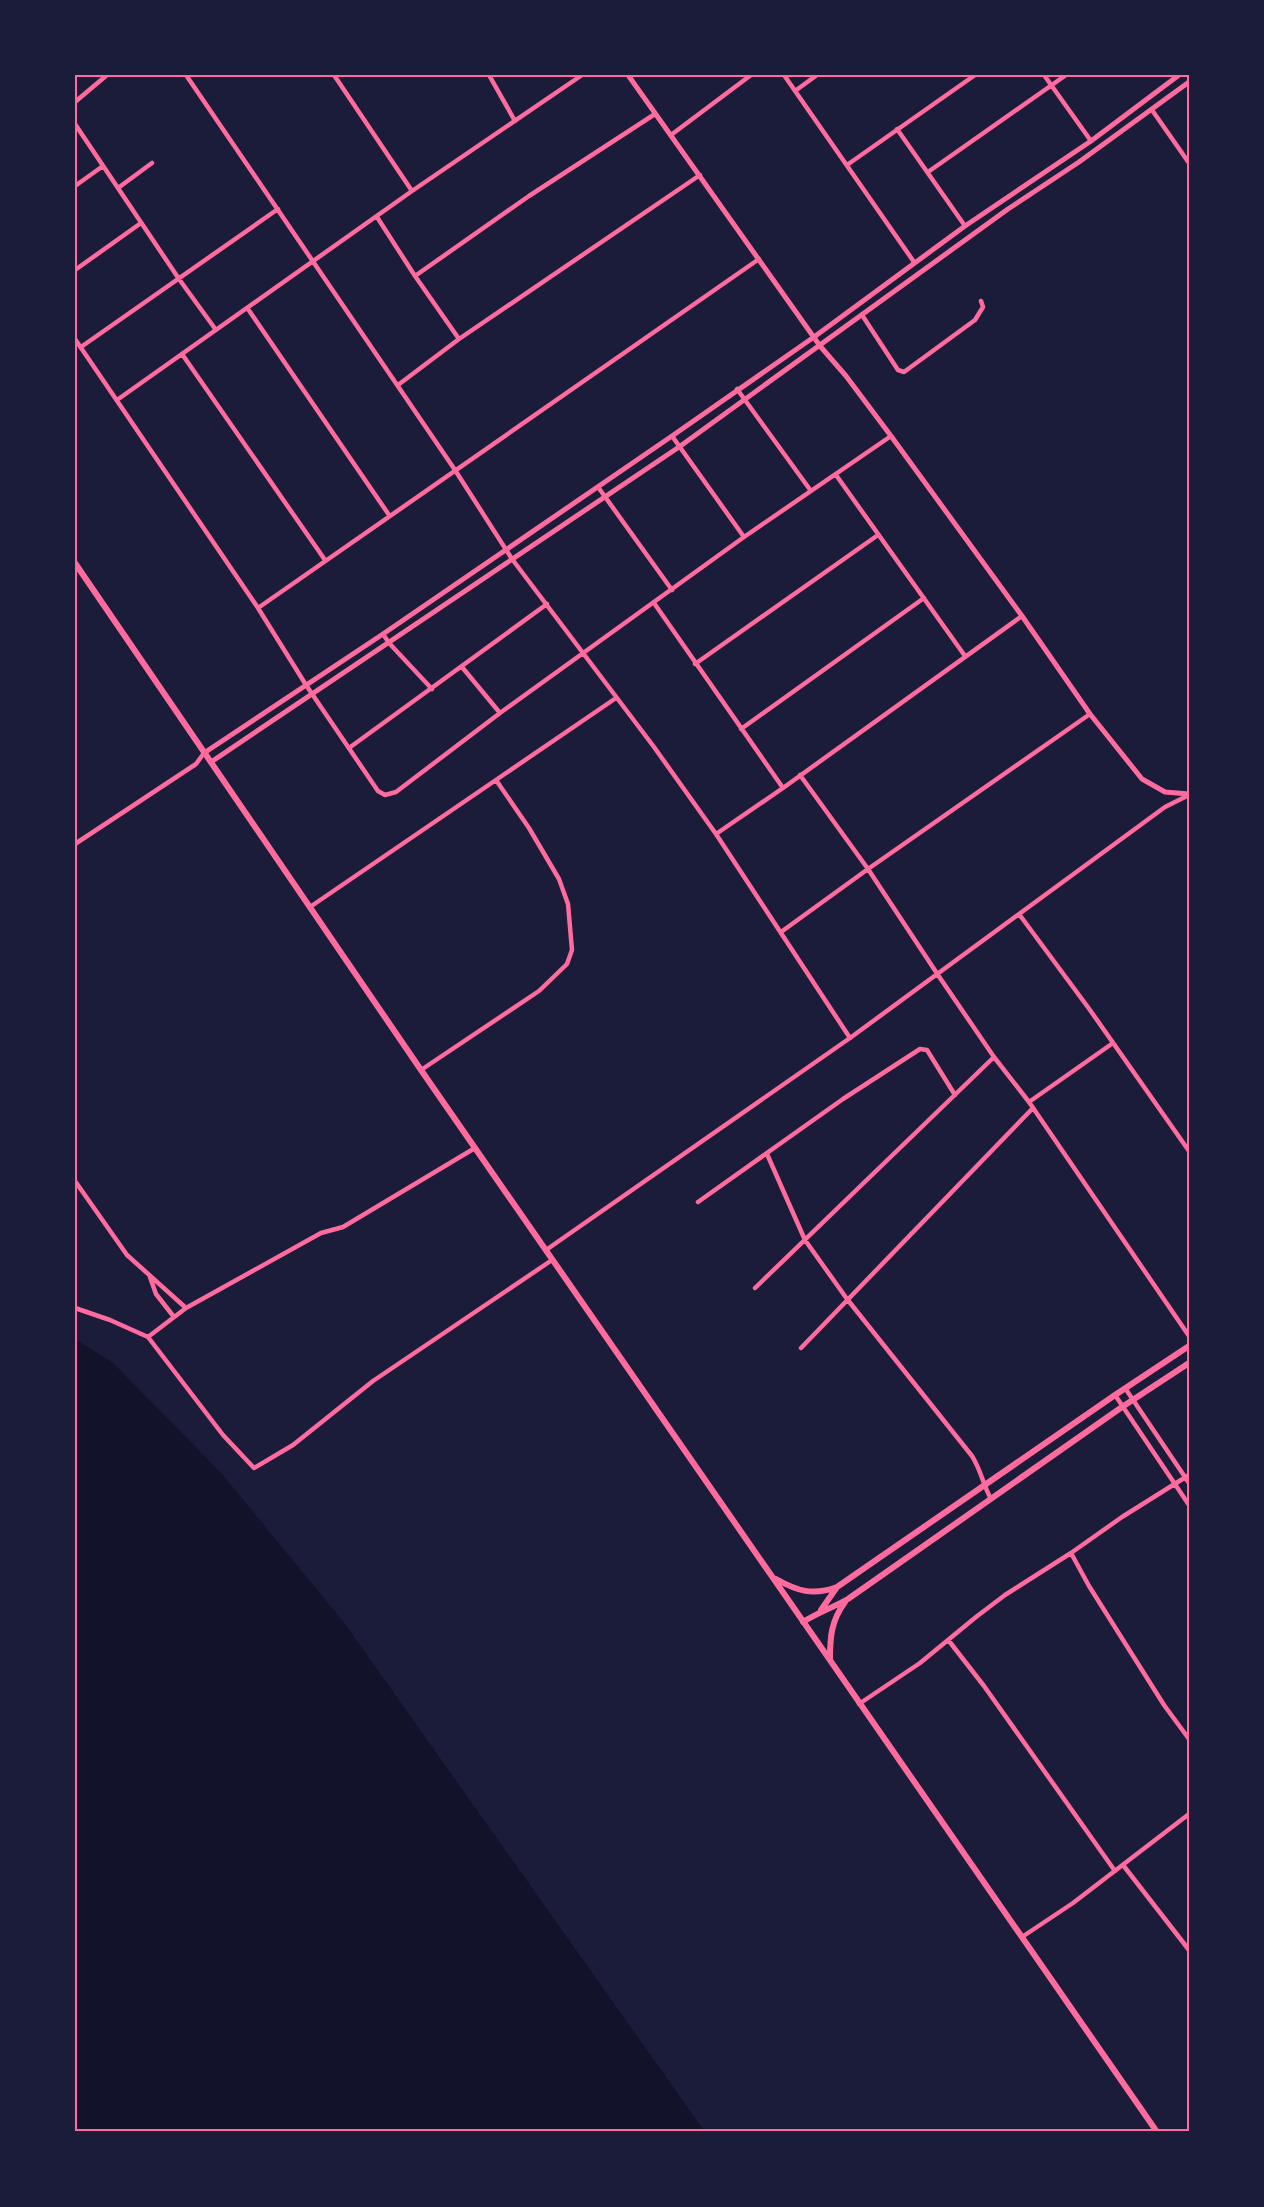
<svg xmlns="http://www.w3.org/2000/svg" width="1264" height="2207" font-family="'Exo 2',sans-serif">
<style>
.water{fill:#12122b}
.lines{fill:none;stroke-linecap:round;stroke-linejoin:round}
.minor{stroke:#ff6b9d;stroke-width:4.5}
.tertiary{stroke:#ff6b9d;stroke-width:5}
.secondary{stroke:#ff6b9d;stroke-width:6}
.neatline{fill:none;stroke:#ff6b9d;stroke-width:2}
</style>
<rect width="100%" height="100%" fill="#1b1b3a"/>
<!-- water -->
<path class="water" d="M75 1339 112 1362 222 1474 345 1624 705 2132H75Z"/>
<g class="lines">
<!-- minor -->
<path class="minor" d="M186 75 455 470 512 559 654 747 716 834 850 1038
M334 75 412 191
M489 75 515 121
M784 75 914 262
M1044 75 1091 141
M795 91 817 75
M75 102 107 75
M1152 110 1189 163
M75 124 179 279 216 330
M897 129 965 226
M671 135 751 75
M847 165 975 75
M928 172 1066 75
M75 186 103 166
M118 188 152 163
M377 217 415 276 459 339
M75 270 141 223
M415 276 529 196 655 114
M248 309 389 515
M862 315 898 370 904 372 975 320 983 307 981 301
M75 339 258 608 306 685 378 791 385 795 396 792 500 713 744 537 891 436
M81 347 278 209
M182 354 325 560
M398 385 459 339 700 175
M737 389 811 491
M117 400 412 191 582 75
M672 436 744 537
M836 475 965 656
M598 487 672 590
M654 603 783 788
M258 608 759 259
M383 634 389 643 432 689
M695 664 878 535
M462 667 500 713
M741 729 924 598
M349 748 547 604
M800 775 868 869 938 975 994 1057 1029 1102 1189 1336
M716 834 783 788 1022 616
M75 844 196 764 204 753
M310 907 616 698
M1019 914 1090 1010 1189 1151
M781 932 868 869 1090 714
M421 1070 539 991 567 964 572 950 568 904 559 879 529 828 496 780
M1029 1102 1113 1043
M767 1154 805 1240 847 1299 972 1456C981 1470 983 1485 991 1499
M75 1181 127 1255 186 1308
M698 1202 843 1099 920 1049 927 1050 955 1095
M546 1250 850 1038 1165 807 1189 795
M150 1277 156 1294 174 1317
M755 1288 994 1057
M75 1308 110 1320 148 1337 223 1435 254 1468 293 1445 373 1381 552 1260
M148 1337 186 1308 321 1233 343 1227 475 1148
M801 1348 1033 1108
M1125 1388 1189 1483
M1115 1395 1189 1505
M1071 1553 1089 1586 1164 1705 1189 1739
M949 1641 984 1686 1115 1871
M859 1704 920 1663 976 1617 1005 1595 1071 1553 1122 1517 1189 1475
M1123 1865 1189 1950
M1022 1937 1073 1903 1189 1814"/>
<!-- tertiary -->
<path class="tertiary" d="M628 75 820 346 846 376 891 436 1022 616 1090 714 1142 779 1165 792 1189 794
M204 753 383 634 672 436 814 337 965 226 1091 141 1179 75
M211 762 679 447 1008 209 1079 162 1189 82"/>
<!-- secondary -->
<path class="secondary" d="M75 563 421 1070 1157 2132
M776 1579C797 1591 813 1596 837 1587
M821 1610 837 1587 1115 1395 1189 1346
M803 1622C819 1612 832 1608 848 1599L1122 1407 1189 1363
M830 1660C830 1637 831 1621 845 1602"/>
</g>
<!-- border -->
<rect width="1264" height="2207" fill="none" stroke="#1b1b3a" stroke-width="153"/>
<rect x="76" y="76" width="1112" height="2054" class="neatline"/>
</svg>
